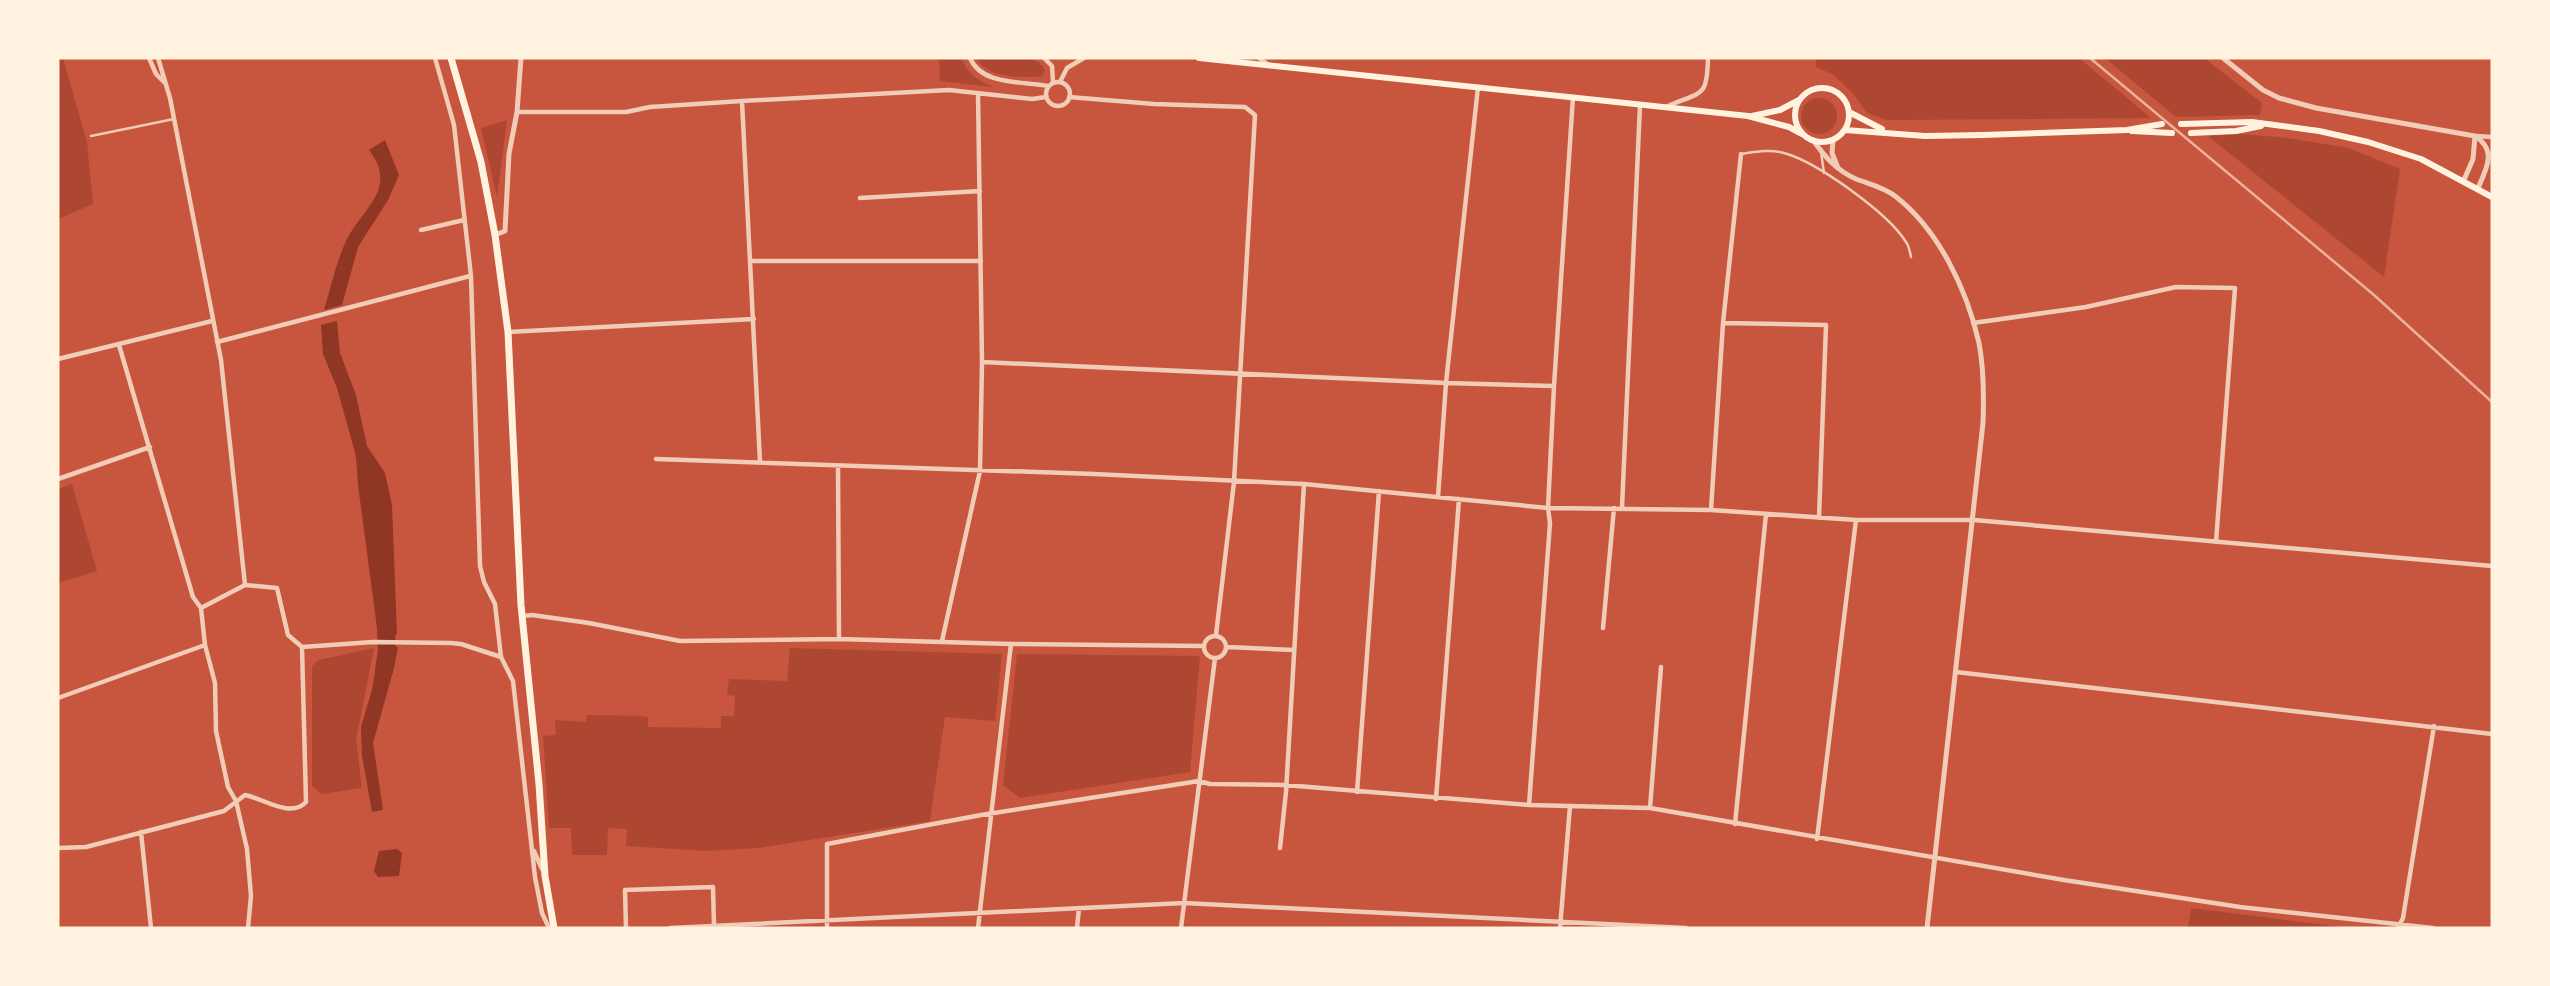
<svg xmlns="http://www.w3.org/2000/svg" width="2550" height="986" font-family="'PT Sans Narrow',sans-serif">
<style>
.green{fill:#ae4732}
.water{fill:#8f3625}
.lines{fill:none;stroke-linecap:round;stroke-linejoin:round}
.river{stroke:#8f3625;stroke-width:18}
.service{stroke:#f1ccb7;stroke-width:2.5}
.minor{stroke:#f1ccb7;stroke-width:4.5}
.tertiary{stroke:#f1ccb7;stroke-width:5}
.secondary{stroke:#fff3e0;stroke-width:6}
.primary{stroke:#fff3e0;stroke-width:7}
.rail{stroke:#e9b49f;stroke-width:2.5}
</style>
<rect width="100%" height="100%" fill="#c8553d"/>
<!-- green -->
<path class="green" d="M58 58H63L87 142 93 204 58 219Z
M939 58H962C967 74 978 80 993 87L940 81Z
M977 58C994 58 1038 51 1045 70L1043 75 1038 77C1019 77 985 78 977 58Z
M1816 58H2079L2151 118 1887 120 1867 113 1855 96 1834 75 1816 67Z
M2105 58H2204L2262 103 2260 115 2176 117Z
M1801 116a18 18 0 1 1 36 0a18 18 0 1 1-36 0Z
M507 120 497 197 481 128Z
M2241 134 2287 138 2349 148 2400 169 2384 277 2208 136Z
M72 484 97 571 58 583V489Z
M374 648 356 740 362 788 322 794 312 786V666L319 660Z
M790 648 1002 654 995 721 945 717 930 821 759 848 706 851 626 846 627 829 608 828 607 855H572L571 828H549L543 736 556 735 555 720 586 722 587 715 641 716 648 717V727L721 728V716H734L735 696 727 695 729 679 787 681Z
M1017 654 1200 656 1190 772 1020 798 1003 785Z
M2191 908 2342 927 2188 928Z"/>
<!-- water -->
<path class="water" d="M385 140 399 175 388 200 358 247 342 305 324 310C331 287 336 263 346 241 362 208 399 189 369 150Z
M337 321 340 353 356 395 367 446 385 473 392 505 397 634 378 635 358 485 356 456 337 388 323 354 321 325Z
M398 647 394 668 373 743 383 810 372 812 362 756 361 727 372 690 379 648Z
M397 849 402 853 399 876 378 877 374 871 379 851Z"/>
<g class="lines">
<!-- river -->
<path class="river" d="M384 670 387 651 385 611"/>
<!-- service -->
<path class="service" d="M91 136 174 119
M1821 152 1824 173
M1741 154C1755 152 1770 149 1784 153 1817 162 1888 213 1906 242 1909 246 1910 252 1911 257"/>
<!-- minor -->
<path class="minor" d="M149 58 156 74 165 83
M158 58 170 98 221 360 245 585
M435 58 454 125 471 276 480 566 484 582 495 604 501 657 513 681 535 877 542 913 549 928
M970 58C982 86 1022 81 1048 86
M1044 58 1052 66 1053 82
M1259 58 1269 65
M1046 94a12 12 0 1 1 24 0a12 12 0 1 1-24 0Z
M1060 82 1067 68 1084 58
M1069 97 1154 104 1245 107 1255 115 1234 482 1216 635
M742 101 760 462
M1668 106C1703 91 1707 98 1708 58
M517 112H626L650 107 742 101 949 90 1032 99 1046 97
M2476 136 2492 137
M860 198 980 191
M421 230 464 220
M750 261H981
M1723 323 1826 325 1819 518
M1973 323 2086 307 2176 287 2235 288 2216 542
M508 332 754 319
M217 342 470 276
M119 345 193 597 201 608 205 645 215 683 216 731 228 787 236 801 247 849 251 896 248 928
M58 359 212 321
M982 362 1446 383 1554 386
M656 459 1094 474 1304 484 1548 508 1711 510 1856 520H1974L2492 566
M838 466 839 639
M58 479 150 447
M1438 497 1446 383 1478 87
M1622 508 1640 105
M1711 510 1723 323 1741 154
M522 616 532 615 589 623 680 641 839 639 1011 644 1204 646
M1603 628 1614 508
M1204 647a11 11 0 1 1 22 0a11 11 0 1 1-22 0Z
M942 641 980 471 982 362 978 93
M302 647 373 642 451 643 461 644 501 657
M1227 647 1294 650
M1956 672 2492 734
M58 698 205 645
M1357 792 1379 491
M1436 799 1459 499
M1529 805 1550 523 1548 508 1554 386 1573 97
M1650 808 1661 667
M1735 824 1766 514
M141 832 151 928
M1817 839 1856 520
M58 848 86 847 224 811 245 795C263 798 290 819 306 802L302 647 288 635 277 588 245 585 201 608
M1280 848 1286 792 1304 484
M534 851 542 869
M626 928 625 890 713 887 714 925
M670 928 1184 903 1686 928
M827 928V844L981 815 1199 781 1210 784 1285 785 1529 805 1650 808 2064 880 2240 907 2433 928
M978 928 1011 644
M1077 928 1079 908
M1181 928 1215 658
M1560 928 1570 806
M2398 928 2403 918 2434 726"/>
<!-- tertiary -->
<path class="tertiary" d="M2223 58 2263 90 2279 98 2316 108 2475 136C2497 150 2487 168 2478 188
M1813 140C1825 157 1836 170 1856 179 1869 184 1883 187 1895 196 1939 230 1967 290 1979 343 1984 369 1984 396 1983 423L1927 928
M1833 140 1832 153 1838 168
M2464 180 2473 159 2475 136
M495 235 505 231 509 154 517 112 521 58"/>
<!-- secondary -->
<path class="secondary" d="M1199 58 1748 116 1789 127 1802 134
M1795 115a27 27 0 1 1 54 0a27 27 0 1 1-54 0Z
M1849 112 1882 129
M1752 116 1780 110 1799 100
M2181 124 2252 122 2319 131 2368 142 2421 159 2492 197
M1845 130 1925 136 1983 135 2127 130 2162 124
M2132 131 2172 133
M2191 133 2236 131 2261 126"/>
<!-- primary -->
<path class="primary" d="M451 58 481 162 495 235 508 332 521 605 539 784 545 876 554 928"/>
<!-- rail -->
<path class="rail" d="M2090 58 2374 295 2492 402"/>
</g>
<!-- border -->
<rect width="2550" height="986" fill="none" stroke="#fff3e0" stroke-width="119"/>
</svg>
